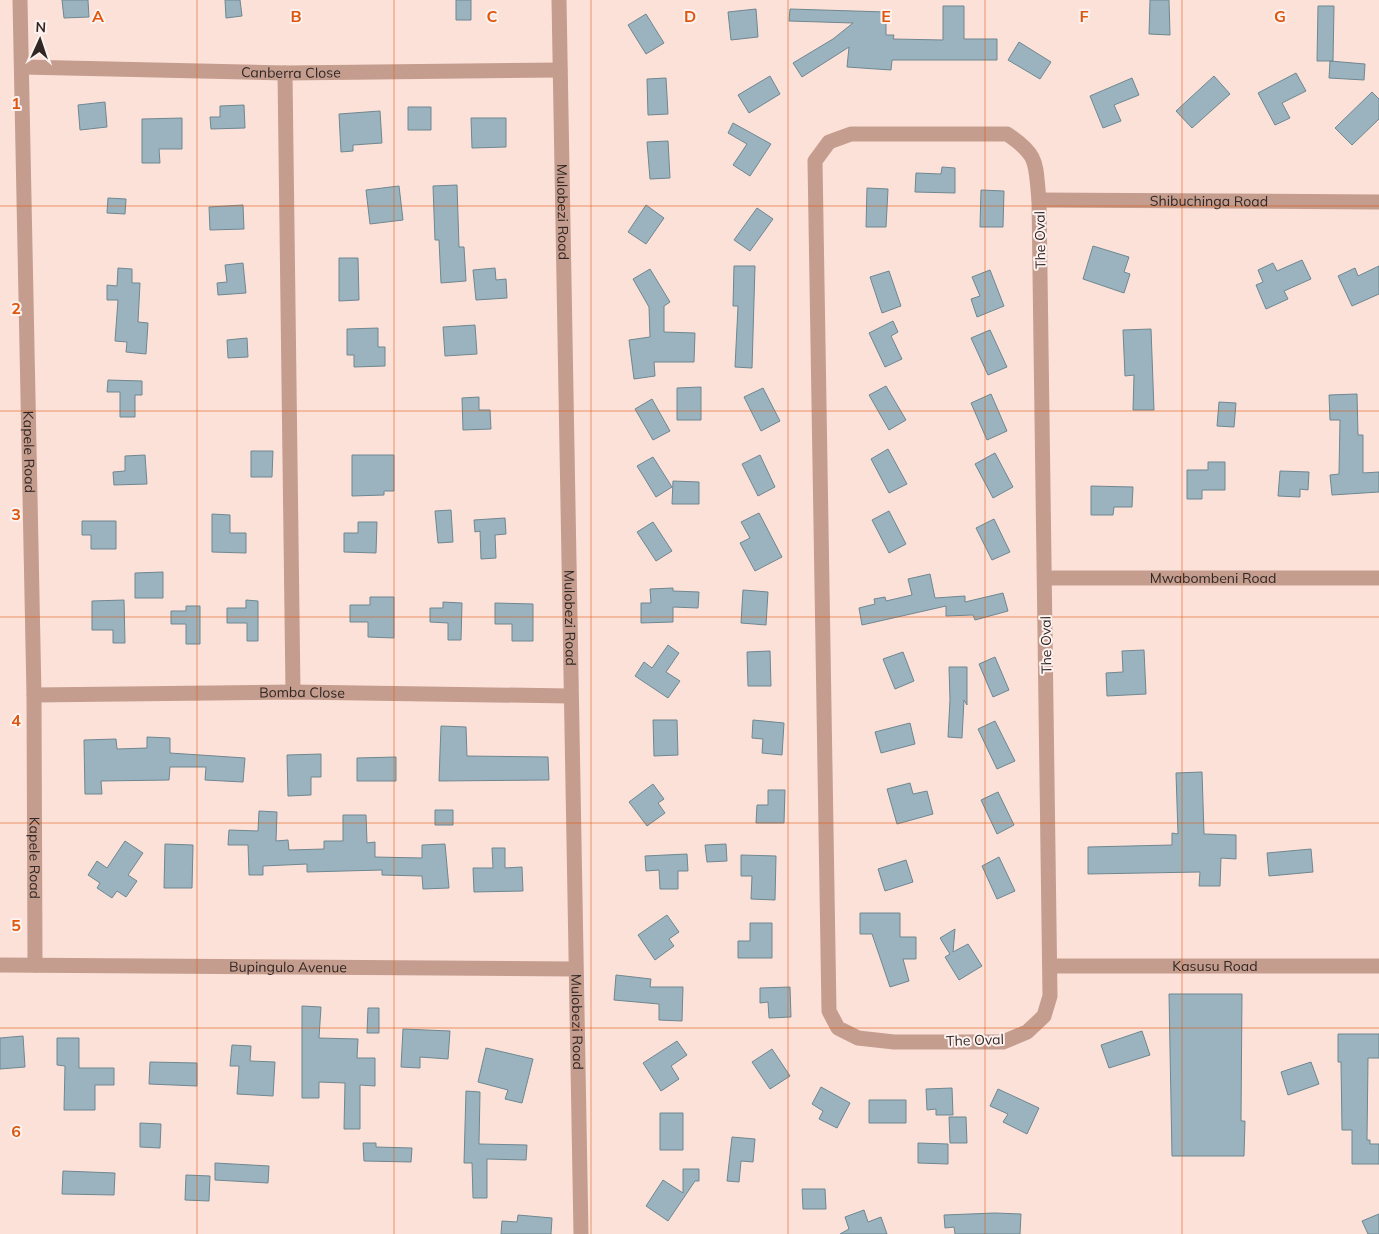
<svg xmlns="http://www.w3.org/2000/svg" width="1379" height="1234" font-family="Mulish,sans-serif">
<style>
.building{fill:#9ab3be;stroke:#6f8791}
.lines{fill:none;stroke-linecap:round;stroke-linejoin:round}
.street{stroke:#c59d8f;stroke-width:15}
.grid{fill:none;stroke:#df560d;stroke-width:1;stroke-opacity:0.55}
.labels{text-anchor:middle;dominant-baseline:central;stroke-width:4;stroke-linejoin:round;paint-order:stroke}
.street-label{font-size:14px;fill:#312724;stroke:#fdf2ef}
.grid-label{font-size:16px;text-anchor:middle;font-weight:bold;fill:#df560d;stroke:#fdf2ef;stroke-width:4;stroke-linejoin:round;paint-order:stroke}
</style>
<rect width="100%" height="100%" fill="#fce1d8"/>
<!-- building -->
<path class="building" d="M62 0H88L89 17 64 18Z
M225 0H240L242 16 226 18Z
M456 0H471V20H456Z
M1150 0H1169L1170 35 1149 34Z
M943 6H964V39H997V60H892L891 70 847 67 849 47 802 77 793 63 833 39 853 23 789 21 790 9 886 12V35H894L893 39 943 40Z
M1318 6H1334L1333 61H1317Z
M756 9 758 37 731 40 728 12Z
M646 14 664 43 646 54 628 25Z
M1019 42 1051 62 1040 79 1008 60Z
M1330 61 1365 64 1364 80 1329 78Z
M1296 73 1306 91 1282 103 1290 118 1275 125 1258 93Z
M770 76 780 94 749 113 738 95Z
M1214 76 1230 94 1192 128 1176 111Z
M666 78 668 114 648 115 647 79Z
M1132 78 1139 95 1114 105 1121 121 1103 128 1090 96Z
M1372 92 1379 99V119L1352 145 1335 128Z
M105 102 107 127 80 130 78 105Z
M244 105 245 128 211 129 210 117H220V106Z
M408 107H431V130H408Z
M380 111 382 143 353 145V151L341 152 339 114Z
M182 118V149H159L160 163H142V119Z
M471 118H506V147L472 148Z
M733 123 771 144 750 176 733 165 747 144 728 133Z
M668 141 670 178 650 179 647 142Z
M942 167 955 168V193L915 192 916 173 941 174Z
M457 185 459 247H464L466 281 441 283 439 240H435L433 186Z
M399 186 403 220 370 224 366 190Z
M867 188 888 189 886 227H866Z
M981 190 1004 191 1003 227H980Z
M108 198 126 199 125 214 107 213Z
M243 205 244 229 210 230 209 207Z
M646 205 664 218 646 244 628 232Z
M757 208 773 219 750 251 734 240Z
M1093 246 1129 257 1124 272 1130 274 1124 293 1083 279Z
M339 258H358L359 300 339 301Z
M1302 260 1311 279 1284 291 1288 299 1266 309 1256 285 1263 282 1258 270 1273 263 1277 271Z
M243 263 246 293 218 295 217 283 227 282 225 265Z
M734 266H755L752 368 735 367 738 306H733Z
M1379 266V294L1352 306 1338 276 1355 268 1358 276Z
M118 268 132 269V283H140L138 322 148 323 146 354 126 352 127 342 115 341 118 300H107V285L117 286Z
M495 268 496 280 506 279 507 298 476 300 473 270Z
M650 269 670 302 664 306V332L695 333 694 362H654L655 376 634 379 629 340 650 337 649 307 633 279Z
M990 270 1004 306 977 317 971 299 980 296 972 277Z
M889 271 901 306 882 313 870 277Z
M893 321 898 332 891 336 902 359 885 367 869 333Z
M475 325 477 354 445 356 443 327Z
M378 328V347H385V366L354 367V355H347V329Z
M1151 329 1154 410H1133L1134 375 1125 376 1123 330Z
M990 330 1007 367 988 375 971 338Z
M247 338 248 357 228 358 227 340Z
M108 380 142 381V395H135V417H120V392H107Z
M886 386 906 420 889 430 869 395Z
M701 387V420H677V388Z
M763 388 780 421 761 431 744 397Z
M991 394 1007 431 987 440 971 403Z
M1357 394 1358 435H1363V473L1379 472V492L1332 495 1330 475 1339 474 1340 420H1330L1329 395Z
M479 397V410H490L491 429 463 430 462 398Z
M652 399 670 431 653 440 635 409Z
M1219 402 1236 403 1234 427 1217 426Z
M888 449 907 484 889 493 871 459Z
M251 451H273L272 477H251Z
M995 453 1013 487 993 498 975 464Z
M145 455 147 484 114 485 113 472 125 471V456Z
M352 455H394V491H384V495L352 496Z
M760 455 775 487 758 496 742 464Z
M653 457 672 487 656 497 637 466Z
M1208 462H1225V490H1202V499H1187V470H1208Z
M1280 471 1309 472 1308 490 1300 489V497L1278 496Z
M673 481 699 482V504H672Z
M1091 486 1133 487 1132 507H1114L1113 515H1091Z
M451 510 453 542 438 543 435 511Z
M889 511 906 544 889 553 872 520Z
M759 513 782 557 755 571 740 543 750 538 741 522Z
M212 514 230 515V533H246V553L212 552Z
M505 518 506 534 495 535 496 558 481 559 480 531 475 532 474 520Z
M994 519 1010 552 992 560 976 528Z
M82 521H116V549H91V535H82Z
M358 522H377L376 553 344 552V533H358Z
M653 522 672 551 656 561 637 532Z
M163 572V598H135V573Z
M930 574 935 598 965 596V602L1003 593 1008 611 975 620 973 615 946 616V606L862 625 859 608 875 604 874 599 885 597 886 601 912 595 908 579Z
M673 588V591L699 592 698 608 673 607V622L641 623V603H651L650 589Z
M743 590 768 592 766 625 741 623Z
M370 597H394V638L368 637V622H350V605H370Z
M124 600 125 643H113V630H92V601Z
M246 600 258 601V641H247V623H227V608H246Z
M443 602 462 603 461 640H448V623L430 622V608H443Z
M495 603 533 604V641H512V624H495Z
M186 606H200V644H186V624H171V611H186Z
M668 645 679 653 666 672 680 681 668 698 635 676 644 662 652 668Z
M1144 650 1146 694 1107 696 1106 673 1123 672 1122 651Z
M770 651 771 686H748L747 652Z
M903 652 914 681 895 689 883 659Z
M995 657 1009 690 993 697 979 664Z
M949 667H967V705L964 700 962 738 948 737 950 700Z
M653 720H677L678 755 654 756Z
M753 720 784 723 782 755 762 753 763 739 752 738Z
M995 721 1015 761 997 769 978 729Z
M910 723 915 744 881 753 875 732Z
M441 726 466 727 467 756 548 757 549 780 439 781Z
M147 737 170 738V753L245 758 243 782 205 780 206 767H170L169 780 101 781 102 794H85L84 740 116 739 117 749 147 748Z
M321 754V777H311V795L288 796 287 755Z
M396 757V781H357V758Z
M1202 772 1204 834 1236 835V859L1221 858 1220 886H1199L1200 872 1088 874V847L1172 845V833L1178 834 1176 773Z
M910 783 913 794 927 791 933 814 897 824 887 789Z
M653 784 664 799 658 803 665 813 647 826 629 802Z
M768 790H785L784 823H756L757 805H768Z
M998 792 1014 825 997 834 981 800Z
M435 810H453V825H435Z
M259 811 277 812 276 841 288 840 289 850 324 849V841H343V815H366L367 843 375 842V857L422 858V845L445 844 449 888 423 889 422 876 382 875V870L307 872V864L263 866V875H249L248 845H228L229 830 258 831Z
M125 841 143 853 128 875 137 881 126 897 117 891 112 898 97 888 100 883 88 875 97 861 107 868Z
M165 844 193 845 192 888H164Z
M726 844 727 861 707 862 705 845Z
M492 848H505V868L522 867 523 891 474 892 473 868H493Z
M1311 849 1313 872 1269 876 1267 853Z
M687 854 688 871H678V889H660L659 870 646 871 645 856Z
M741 855 776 856 775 900 751 899 752 876H741Z
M999 857 1015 891 997 899 982 866Z
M906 860 913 882 885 891 878 869Z
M860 913H900V937H916V959H903L909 981 890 987 872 934H860Z
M667 915 679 932 669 939 674 946 655 960 638 935Z
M750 923H772V958H738V941H750Z
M955 929 953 952 968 944 982 966 959 980 945 957 950 954 940 938Z
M616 975 651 979 650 987H683L682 1021 659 1020V1004L614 1000Z
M790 987 791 1017 769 1018 768 1002 760 1003V988Z
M1169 994H1242L1241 1121H1245L1244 1156H1172Z
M302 1006 321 1007 319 1038 358 1039 357 1058H375V1086L360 1085V1129H344L345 1083 319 1082V1098H302Z
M368 1008H379V1033H367Z
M403 1029 450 1031 448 1059 420 1057V1068L401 1067Z
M1142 1031 1150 1055 1109 1068 1101 1045Z
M1338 1034H1379V1058H1368L1367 1140H1370V1144H1379V1164H1352V1130H1342L1341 1062H1338Z
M23 1036 25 1067 0 1069V1038Z
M57 1038H79V1068H114V1085H95V1110H64L65 1066 57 1065Z
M677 1041 687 1055 671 1066 679 1079 661 1091 643 1063Z
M232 1045 251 1046 250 1061 275 1062 273 1096 237 1094 239 1066H230Z
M486 1048 533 1059 522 1103 505 1099 508 1090 478 1082Z
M772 1049 790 1076 770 1089 752 1062Z
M150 1062 197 1063V1086L149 1084Z
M1311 1062 1319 1084 1288 1095 1281 1072Z
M821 1087 850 1103 837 1128 819 1119 823 1111 812 1104Z
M952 1088 953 1115H936V1109L927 1110 926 1089Z
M998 1089 1039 1108 1027 1134 1003 1122 1008 1114 990 1106Z
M466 1091 480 1092 479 1144 527 1145 526 1160 487 1159V1198H473L472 1163H464Z
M869 1100H906V1123H869Z
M660 1113H683V1150H660Z
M949 1117H966L967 1143H950Z
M140 1123 161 1124 160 1148 140 1147Z
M732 1137 755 1139 753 1162 741 1161 739 1182 727 1181Z
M363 1143H376V1147L412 1148 411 1162 364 1161Z
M918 1143 948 1144V1164L918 1163Z
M215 1163 269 1166 268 1183 215 1180Z
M683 1169H699V1181H695L668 1221 646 1206 663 1180 683 1193Z
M63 1171 115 1173 114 1195 62 1194Z
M186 1175 210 1176 209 1201 185 1200Z
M802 1189H825L826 1209H803Z
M864 1210 868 1222 881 1217 887 1234H840L849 1229 845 1217Z
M995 1213 1021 1214 1020 1234H955L954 1227 945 1228 944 1215Z
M1379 1214V1234H1368L1362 1221Z
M518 1215 552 1218 551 1234H501L502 1221 517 1222Z"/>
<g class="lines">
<!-- street -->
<g class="street">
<path id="s1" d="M20 0 34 695 35 965"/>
<path id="s2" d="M559 0 581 1234"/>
<path id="s3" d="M22 67 285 73 560 70"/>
<path d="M285 73 293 692"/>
<path d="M851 134H1007C1040 156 1035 164 1039 200L1050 996 1044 1016 1027 1032 1003 1042H894L858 1038 838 1028 829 1011 815 161 829 142Z"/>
<path id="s4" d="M1039 200 1379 202"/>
<path id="s5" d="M1045 578H1379"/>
<path id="s6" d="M34 695 293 692 570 696"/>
<path id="s7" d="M0 965 575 969"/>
<path id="s8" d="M1051 966H1379"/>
</g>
</g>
<!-- grid -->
<path class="grid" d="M197 0V1234M394 0V1234M591 0V1234M788 0V1234M985 0V1234M1182 0V1234M0 206H1379M0 411H1379M0 617H1379M0 823H1379M0 1028H1379"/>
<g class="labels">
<!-- street labels -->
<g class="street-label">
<text stroke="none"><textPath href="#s3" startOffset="269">Canberra Close</textPath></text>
<text stroke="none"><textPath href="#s4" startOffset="170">Shibuchinga Road</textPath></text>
<text stroke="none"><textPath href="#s2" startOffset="212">Mulobezi Road</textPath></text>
<text transform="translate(1040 240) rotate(-91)">The Oval</text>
<text stroke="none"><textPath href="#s1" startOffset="452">Kapele Road</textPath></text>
<text stroke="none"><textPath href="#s5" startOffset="168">Mwabombeni Road</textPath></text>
<text stroke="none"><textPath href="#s2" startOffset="618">Mulobezi Road</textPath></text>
<text transform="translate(1046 645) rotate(-91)">The Oval</text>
<text stroke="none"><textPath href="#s6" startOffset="268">Bomba Close</textPath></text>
<text stroke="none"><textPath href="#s1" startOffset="858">Kapele Road</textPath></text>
<text stroke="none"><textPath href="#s8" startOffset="164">Kasusu Road</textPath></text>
<text stroke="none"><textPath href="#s7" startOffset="288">Bupingulo Avenue</textPath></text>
<text stroke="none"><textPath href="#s2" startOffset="1022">Mulobezi Road</textPath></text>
<text transform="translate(975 1040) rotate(-2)">The Oval</text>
</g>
</g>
<g class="grid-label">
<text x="98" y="22">A</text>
<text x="296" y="22">B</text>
<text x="492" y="22">C</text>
<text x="690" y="22">D</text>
<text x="886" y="22">E</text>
<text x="1084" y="22">F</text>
<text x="1280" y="22">G</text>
<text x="16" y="109">1</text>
<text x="16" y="314">2</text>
<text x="16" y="520">3</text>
<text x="16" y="726">4</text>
<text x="16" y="931">5</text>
<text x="16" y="1137">6</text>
</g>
<!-- north arrow -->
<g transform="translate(40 40) rotate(3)" stroke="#fdf2ef" stroke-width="4" paint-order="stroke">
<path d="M0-4L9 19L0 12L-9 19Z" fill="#312724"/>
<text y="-8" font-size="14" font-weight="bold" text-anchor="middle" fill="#312724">N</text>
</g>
</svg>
